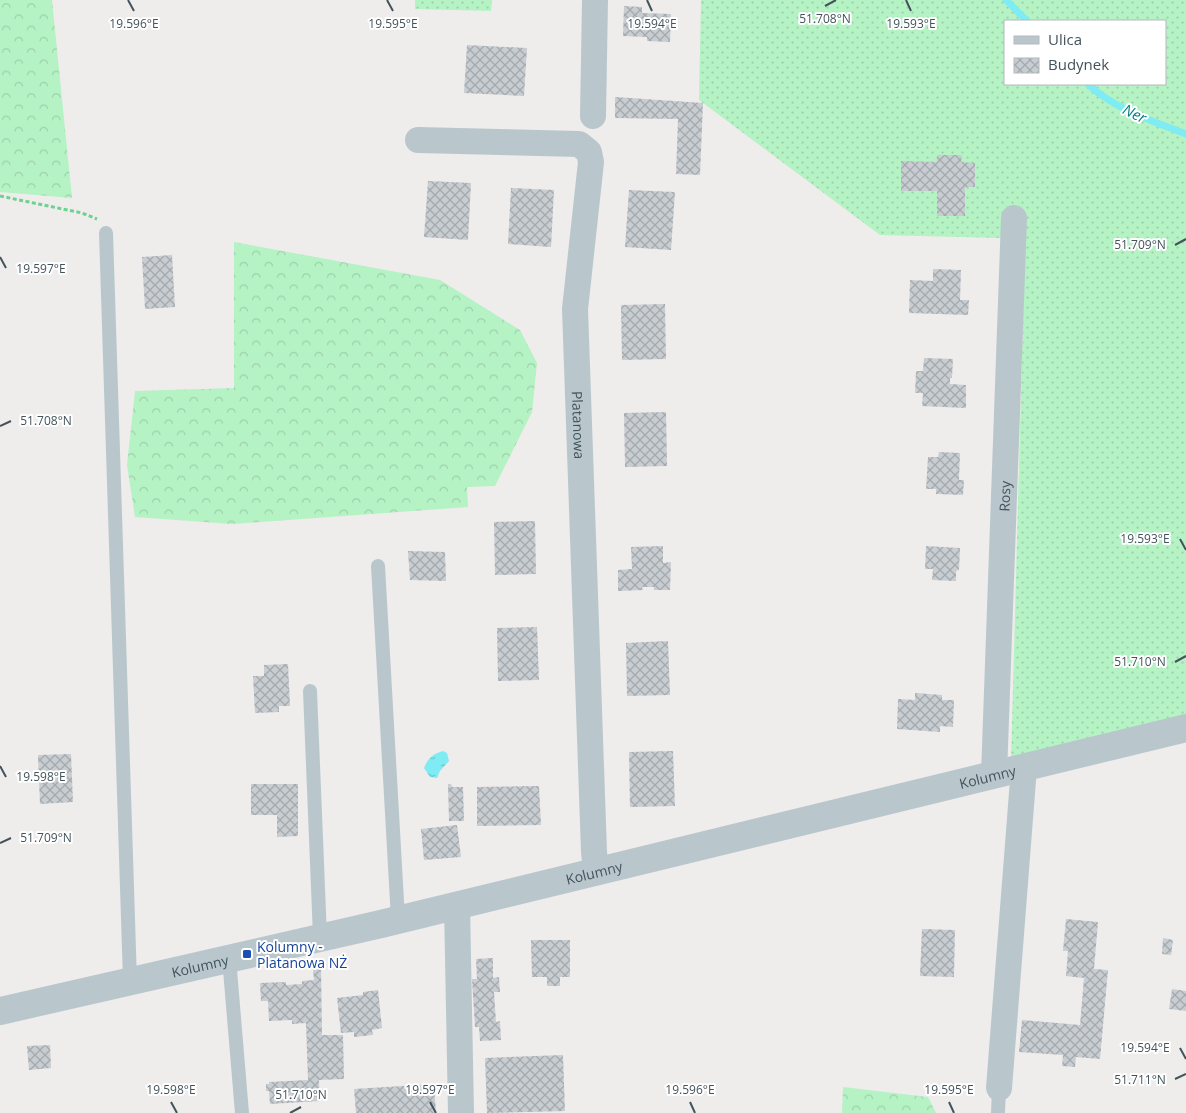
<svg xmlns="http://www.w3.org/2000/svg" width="1186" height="1113" font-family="'Open Sans',sans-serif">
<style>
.grass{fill:url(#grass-dots);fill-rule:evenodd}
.forest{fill:url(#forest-crowns)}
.water{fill:url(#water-ripples)}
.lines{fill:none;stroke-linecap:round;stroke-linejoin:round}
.stream{stroke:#7febf2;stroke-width:7}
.building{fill:url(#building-cross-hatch)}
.path{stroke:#6bd290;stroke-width:3;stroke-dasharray:4 2.5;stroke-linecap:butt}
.service{stroke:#b9c7cd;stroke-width:14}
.minor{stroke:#b9c7cd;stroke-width:26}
.tertiary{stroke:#b9c7cd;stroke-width:28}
.ticks{fill:none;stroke:#43535b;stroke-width:2}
.transit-dot{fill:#1a4fb4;stroke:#fff;stroke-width:2}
.labels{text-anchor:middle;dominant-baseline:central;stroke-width:4;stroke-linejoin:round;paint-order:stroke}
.street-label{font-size:14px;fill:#43535b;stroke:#fff}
.transit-label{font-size:14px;fill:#164399;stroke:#fff;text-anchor:start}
.water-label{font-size:15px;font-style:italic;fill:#058088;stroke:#fff}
.ticks-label{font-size:12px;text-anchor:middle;fill:#43535b;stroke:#fff;stroke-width:4;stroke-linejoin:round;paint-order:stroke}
</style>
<defs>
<pattern id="grass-dots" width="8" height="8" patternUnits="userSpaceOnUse" patternTransform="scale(1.25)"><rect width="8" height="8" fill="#b5f2c4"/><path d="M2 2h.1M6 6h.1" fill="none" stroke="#9dd1ab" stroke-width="1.8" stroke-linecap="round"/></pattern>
<pattern id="forest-crowns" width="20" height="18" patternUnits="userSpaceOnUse" patternTransform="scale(1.25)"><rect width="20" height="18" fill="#b5f2c4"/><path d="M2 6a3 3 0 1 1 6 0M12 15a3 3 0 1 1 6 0" fill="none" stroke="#9dd1ab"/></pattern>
<pattern id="water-ripples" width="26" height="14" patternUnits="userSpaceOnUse" patternTransform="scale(1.25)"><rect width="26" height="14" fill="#7febf2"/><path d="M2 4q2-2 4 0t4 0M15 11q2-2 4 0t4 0" fill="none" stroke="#6ac1c7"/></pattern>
<pattern id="building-cross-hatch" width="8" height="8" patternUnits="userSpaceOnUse" patternTransform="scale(1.25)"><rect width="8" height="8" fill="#c8cdd2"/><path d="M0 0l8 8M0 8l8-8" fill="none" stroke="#a4a9ad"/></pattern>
</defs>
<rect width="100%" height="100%" fill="#efecec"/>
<!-- grass -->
<path class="grass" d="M415 0H492L491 11 415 9Z
M701 0H1186V715L1011 762 1024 283 1001 238 880 235 699 100ZM1005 21H1165V84H1005Z"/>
<!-- forest -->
<path class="forest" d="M0 0H52L72 198 0 192Z
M234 242 440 280 520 330 537 363 532 412 495 486 467 487 468 507 232 524 135 517 127 465 135 391 234 388Z
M843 1087 928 1097 936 1113H842Z"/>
<!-- water -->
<path class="water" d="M443 751 447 753 449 761 440 771 437 778 430 777 424 768C428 758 433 754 443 751Z"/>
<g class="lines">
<!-- stream -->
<path class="stream" d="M1006 0 1027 21
M1088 84C1112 108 1155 122 1186 134"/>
</g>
<!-- building -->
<path class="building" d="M624 6 642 7V13L671 14 670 42 647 41V37L623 36Z
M467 45 527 48 524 96 464 93Z
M615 97 703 103 700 175 676 174 678 119 615 118Z
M937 155H962L961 162 975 163V187H965V216H937V191H901V161L937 162Z
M428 181 471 183 468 240 424 237Z
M511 188 554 190 551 247 508 244Z
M629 190 675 192 671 250 625 247Z
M172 255 175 307 145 309 142 257Z
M933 269 961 270 960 300H969L968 315 909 313 910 280 933 281Z
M665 304 666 359 622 360 621 305Z
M924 358 953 359 952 378H950V384L966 385V408L922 406 923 393H915L916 371H923Z
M666 412 667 466 625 467 624 413Z
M939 452 960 453 959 480H964L963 495 936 494V489H926L928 457H938Z
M535 521 536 574 495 575 494 522Z
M663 546V563L671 562 670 590H654V587H642L643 590 618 591V570L632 569 631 547Z
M926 546 960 548 959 570 956 571V581L932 580 933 569H925Z
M408 551 445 552 446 581 410 580Z
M537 627 539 680 498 681 497 628Z
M668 641 670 695 627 696 626 643Z
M288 664 290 706H279V712L255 713 253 676H264V665Z
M915 693 942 695V700H954L953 727 940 726V732L897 729 898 699 915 700Z
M673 751 675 806 630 807 629 752Z
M71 754 73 802 40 804 38 755Z
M251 784H298V836L277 837V815H251Z
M448 784H451L452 787H463L464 821H449Z
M539 786 541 825 477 826V787Z
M457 825 461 857 424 860 421 829Z
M1066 919 1098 922 1094 969 1108 970 1100 1059 1076 1057 1075 1067 1062 1066 1063 1055 1019 1052 1022 1020 1080 1025 1084 978 1066 976 1068 951H1063Z
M922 929 955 930 954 977 920 976Z
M1163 938 1173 940 1171 955 1162 954Z
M531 940H570V977H560V986H547V977H532Z
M493 958V978L499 977 500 992H494L496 1022 500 1021 501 1040 480 1041 479 1027H475L472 979H477L476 959Z
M313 968H321L322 1035H343L344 1079 319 1080 320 1101 270 1104 269 1091H266V1084H269V1082L308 1080 306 1023 292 1024V1020L269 1021 268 1001H261L260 983 286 982V985L302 984V981L314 980Z
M1172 989 1186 991V1011L1169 1009Z
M378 990 382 1028 372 1030 373 1035 354 1037V1032L341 1033 337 998 363 995V992Z
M50 1045 51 1068 29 1070 27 1046Z
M563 1055 565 1111 487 1113 485 1058Z
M434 1084 436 1113H356L354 1089Z"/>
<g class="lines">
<!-- path -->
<path class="path" d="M0 196 82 213 97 219"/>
<!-- service -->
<path class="service" d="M106 233 130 981
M378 566 398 919
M310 691 320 937
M229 958 242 1113
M998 1113 999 1088"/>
<!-- minor -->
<g class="minor">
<path d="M593 116 595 0"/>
<path id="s1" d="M418 140 579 144 589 152 591 162 575 309 594 852 596 871"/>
<path id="s2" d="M994 775 1014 218"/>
<path d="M457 905 461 1113"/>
<path d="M999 1088 1023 780 1020 768"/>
</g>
<!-- tertiary -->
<path class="tertiary" id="s3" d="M0 1011 381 924 1186 728"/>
</g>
<!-- ticks -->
<path class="ticks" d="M128 0 134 11M387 0 393 11M647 0 652 11M906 0 911 11M825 6 836 0M1175 245 1186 239M0 257 6 268M0 426 11 421M1180 539 1186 550M1175 662 1186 656M0 766 6 777M0 843 11 838M1180 1048 1186 1059M1175 1079 1186 1074M171 1102 177 1113M430 1102 436 1113M690 1102 695 1113M949 1102 954 1113M290 1113 301 1107"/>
<!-- markers -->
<rect class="transit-dot" x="242" y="949" width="10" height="10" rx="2.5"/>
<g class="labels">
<!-- street labels -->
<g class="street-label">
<text stroke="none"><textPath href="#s1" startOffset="448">Platanowa</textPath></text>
<text stroke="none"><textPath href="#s2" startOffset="279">Rosy</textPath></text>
<text stroke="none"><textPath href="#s3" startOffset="1015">Kolumny</textPath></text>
<text stroke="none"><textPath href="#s3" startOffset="610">Kolumny</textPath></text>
<text stroke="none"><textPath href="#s3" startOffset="205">Kolumny</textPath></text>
</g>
<!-- transit labels -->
<g class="transit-label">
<text x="257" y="946">Kolumny -<tspan x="257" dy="16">Platanowa NŻ</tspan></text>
</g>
<!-- water labels -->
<g class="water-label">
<text transform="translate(1135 113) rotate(27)">Ner</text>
</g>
</g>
<g class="ticks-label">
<text x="825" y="23">51.708°N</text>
<text x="134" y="28">19.596°E</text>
<text x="393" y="28">19.595°E</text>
<text x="652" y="28">19.594°E</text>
<text x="911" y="28">19.593°E</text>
<text x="1140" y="249">51.709°N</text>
<text x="41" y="273">19.597°E</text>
<text x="46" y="425">51.708°N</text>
<text x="1145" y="543">19.593°E</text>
<text x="1140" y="666">51.710°N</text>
<text x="41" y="781">19.598°E</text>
<text x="46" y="842">51.709°N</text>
<text x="1145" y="1052">19.594°E</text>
<text x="1140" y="1084">51.711°N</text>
<text x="171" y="1094">19.598°E</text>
<text x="430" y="1094">19.597°E</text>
<text x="690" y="1094">19.596°E</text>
<text x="949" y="1094">19.595°E</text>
<text x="301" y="1099">51.710°N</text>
</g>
<!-- legend -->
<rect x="1004" y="20" width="162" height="65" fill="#ffffff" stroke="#b4babd"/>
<rect x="1014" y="36" width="25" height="8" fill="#b9c7cd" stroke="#b4babd"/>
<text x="1048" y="45" font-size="15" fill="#43535b">Ulica</text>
<rect x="1014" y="58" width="25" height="15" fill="url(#building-cross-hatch)" stroke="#b4babd"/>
<text x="1048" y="70" font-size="15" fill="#43535b">Budynek</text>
</svg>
